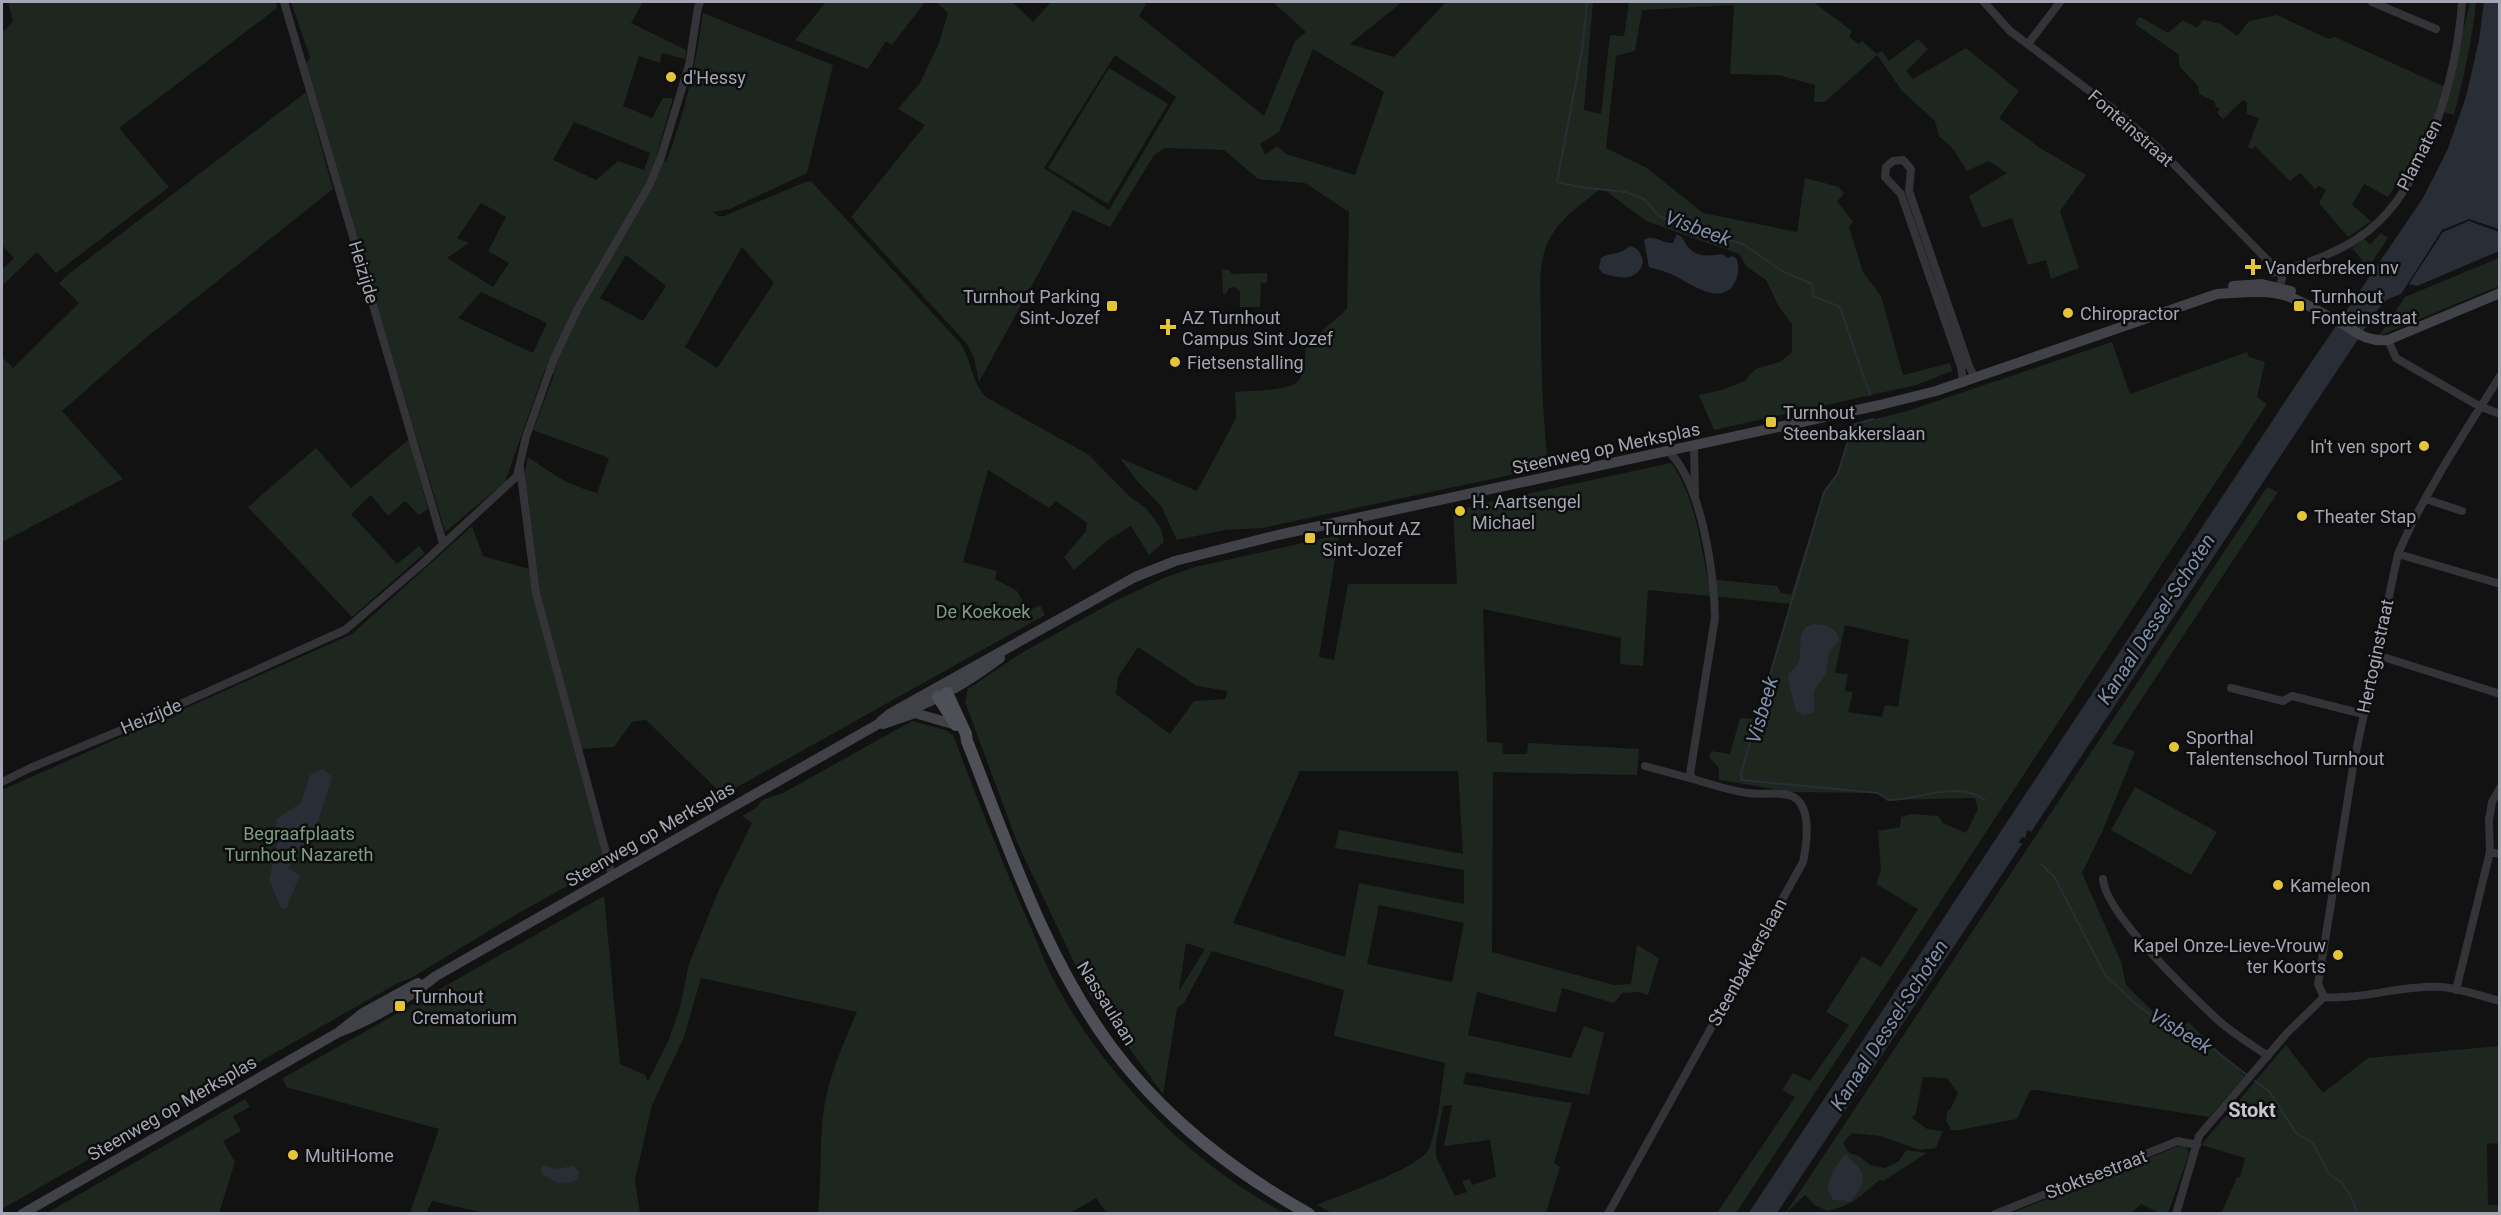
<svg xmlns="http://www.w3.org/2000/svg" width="2501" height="1215" font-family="Roboto,sans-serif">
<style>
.green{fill:#1e2620;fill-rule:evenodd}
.water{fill:#292e36}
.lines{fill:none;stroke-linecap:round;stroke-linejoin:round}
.stream{stroke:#292e36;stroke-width:2}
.street{stroke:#333338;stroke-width:8}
.secondary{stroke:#414248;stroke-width:10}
.primary{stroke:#4f5057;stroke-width:12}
.poi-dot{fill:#e5c538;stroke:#0d0d0e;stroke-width:2}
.labels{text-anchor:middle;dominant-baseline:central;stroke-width:5;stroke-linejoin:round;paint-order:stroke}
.poi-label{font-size:18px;fill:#a4a6b3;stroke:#0d0d0e;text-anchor:start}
.street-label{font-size:18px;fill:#a4a6b3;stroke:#0d0d0e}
.park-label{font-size:18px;fill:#7c9d83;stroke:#0d0d0e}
.water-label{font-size:20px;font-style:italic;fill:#7d8fac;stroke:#0d0d0e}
.neighbourhood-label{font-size:20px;font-weight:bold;fill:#c5c6cf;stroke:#0d0d0e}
</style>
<rect width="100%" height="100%" fill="#121213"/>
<!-- green -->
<path class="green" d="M8 2H276L277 8 119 128 169 187 56 273 37 252 2 286V269L14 258 2 245V33L13 21Z
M291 2H643L631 23 686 50 685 59 662 53 660 63 639 56 623 106 652 118 663 98H673L657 154 666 162C685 114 696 63 703 13L833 65 807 173 730 209 713 212 718 216H724L803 183 811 181 960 343C971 359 972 383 986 397L1089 455 1130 497 1147 509 1160 527 1164 542 1149 555 1131 526 1108 540 1074 570 1064 557 1086 531 1087 523 1056 501 1049 508 988 470 963 562 997 571 995 579 1017 591 1028 611 1040 605 1045 615 723 795 646 720 632 722 614 747 580 749 538 593 524 476 528 457C555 475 565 484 597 493L609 458 533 430 554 375 545 369 505 482 445 532 305 65 310 57ZM574 122 650 153 644 170 618 161 596 180 553 160ZM481 203 506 217 488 251 509 263 493 287 447 258 469 243 457 238ZM742 247 774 283 717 368 685 347ZM626 255 666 286 643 321 600 298ZM481 292 547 323 533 353 458 318Z
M826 2H925L892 45 886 41 868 69 795 40Z
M936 2H1012L1033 22 1051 2H1141L1146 4 1139 16 1264 116 1295 41 1306 32 1273 2H1402L1350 44 1394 57 1446 2H1593L1584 110 1601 114 1610 35 1624 36 1629 2H1816V4L1852 31 1849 37 1859 44 1862 41 1877 54 1882 51 1889 61 1918 39 1928 49 1906 71 1913 79 1966 48 2019 91 1999 118 2040 148 2086 175 2060 211 2079 268 2051 279 2046 260 2028 265 2012 218 1982 228 1969 196 2007 173 1989 161 1967 171 1953 149 1939 136 1935 121 1902 91 1877 55 1825 102H1814L1815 85 1778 75 1730 74 1734 5 1642 10 1635 51 1616 56 1606 148 1647 168 1703 213 1797 232 1805 178 1839 187 1844 194 1837 201 1853 222 1849 227 1863 272 1881 296 1903 375 1950 363 1952 371 1916 385 1714 430 1699 395 1722 390 1745 381 1755 369 1780 362 1792 352V324L1779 307 1766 280 1747 267 1739 254 1646 221 1602 188C1585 201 1563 216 1552 235 1536 259 1541 293 1541 320 1541 369 1543 417 1548 467L1262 528 1225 530 1177 540 1161 506 1137 481 1120 458 1197 491 1236 418 1235 392C1251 390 1292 392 1300 379 1306 369 1305 356 1306 345L1347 309 1349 212 1305 183 1258 179 1224 150 1165 148 1154 155 1110 227 1073 210 979 382 974 358 967 344 851 217 925 125 898 109 920 83 939 43 948 13ZM1313 49 1384 92 1355 175 1286 154 1277 146 1265 155 1260 144 1279 132ZM1115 55 1176 97 1109 210 1044 168Z
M2470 2H2476C2472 41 2464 77 2454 115L2444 112Z
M2277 15 2329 39 2335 37 2445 87 2431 127 2421 148 2388 197 2364 184 2352 205 2371 221 2348 237 2319 203 2326 190 2319 186 2315 189 2300 173 2290 181 2255 146 2253 149 2248 147 2259 118 2247 114V102L2243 100 2223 119 2217 113 2220 109 2216 107 2214 101 2199 94 2198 86 2180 67 2178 54 2135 24 2139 17 2142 18 2168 33 2183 20 2197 28 2203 20 2221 24 2237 36 2249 21Z
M1109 68 1168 104 1108 204 1048 168Z
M306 92 333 189 142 341 62 411 123 479 2 542V357L13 368 79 303 59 283 70 273Z
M2381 233 2388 238 2362 277 2355 270 2362 260 2352 248 2364 239 2370 244Z
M2499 258V286L2379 336 2405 297Z
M1222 269 1230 270 1231 274 1267 273V283H1261L1260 307H1240V292L1235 287 1229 288 1226 294H1223Z
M2112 342 2130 394 2247 352 2249 357 2265 362 2257 397 2267 404 1736 1213H1717L1795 1097 1782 1090 1793 1073 1810 1081 1849 1025 1826 1012 1862 956 1881 967 1918 909 1876 884 1881 871 1878 831 1900 827 1901 817 1912 814 1938 816 1943 823 1966 833 1978 809 1975 798 1888 800 1877 793 1792 792 1719 780V768L1709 757 1711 751 1730 754 1740 718 1757 719 1792 604 1648 590 1643 666 1620 664 1621 638 1483 609 1487 742 1502 743 1503 754H1527L1528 743 1639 749 1637 775 1493 772 1492 952 1614 985 1631 984 1637 945 1659 958 1648 995 1639 992 1622 993 1614 1003 1562 988 1556 1013 1477 992 1468 1035 1571 1058 1584 1026 1604 1033 1589 1095 1466 1072 1463 1084 1572 1103 1554 1163 1560 1167 1546 1213 1334 1214 1317 1205C1340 1195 1417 1169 1428 1150 1437 1135 1442 1083 1445 1063L1334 1036 1344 990 1212 951 1184 1003 1177 1008 1163 1094 1089 994 1017 842 965 702 968 689 1023 652 1115 601 1164 578 1195 567 1339 535 1319 657 1334 660 1348 584H1457L1453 510 1457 509 1459 515 1463 514 1462 509 1480 504 1671 463C1695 496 1700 540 1708 579L1777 586 1781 593 1791 595 1824 492 1838 473 1853 425 1910 410ZM1845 625 1909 640 1898 707 1885 705 1882 717 1848 712 1853 692 1845 691 1848 674 1835 673ZM1138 647 1197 686 1228 691 1225 699 1194 701 1170 734 1116 694 1118 677ZM1300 771H1458L1463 854 1339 830 1335 848 1464 870V904L1359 883 1345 957 1233 923ZM1379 905 1464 923 1452 982 1367 964ZM1186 943 1205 949 1179 991V990ZM1452 1105 1444 1146 1490 1140 1496 1177 1472 1185 1470 1179 1462 1181 1467 1192 1455 1196 1436 1157V1142L1443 1106Z
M409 439 428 509 419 515 405 501 388 516 371 495 351 514 397 564 419 546 425 553 352 617 248 507 316 448 351 488Z
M2267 487 2278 492 2112 744 2135 751 2103 830 2082 873 2121 962 2126 985 2176 1034 2188 1022 2245 1076 2209 1117 2036 1090 2030 1091 2017 1119 1959 1130H1951L1946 1120 1947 1112 1951 1108 1958 1093 1947 1078 1923 1077 1916 1113 1912 1118 1927 1129 1943 1131 1936 1148 1920 1150 1880 1136 1852 1133 1843 1143 1848 1152 1859 1156 1870 1165 1885 1168 1899 1161 1906 1150 1927 1153 1883 1181 1880 1180C1872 1185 1858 1200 1852 1202 1845 1205 1837 1209 1828 1211L1816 1206 1805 1195 1785 1214Z
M472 526 483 556 529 569 533 595 605 865 517 914 411 978 396 984 2 1209V790L352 634Z
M912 721 945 730 953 735C977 798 1001 860 1028 921 1038 943 1046 967 1058 988 1106 1077 1195 1167 1285 1213H1107L1096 1198 1070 1213H818C822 1178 819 1143 824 1108 829 1075 844 1042 857 1012L701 978 684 1037 652 1105 635 1180 640 1213H484L432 1201 426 1213H410L439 1129 286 1087 283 1078 604 896 620 1064 645 1075 648 1082 669 1039 680 1007 689 964 718 892 752 823 742 816 756 808 762 800 783 793Z
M2135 787 2217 832 2191 875 2111 830Z
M2286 1045 2323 1093 2368 1058 2499 1046V1143L2487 1144 2488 1205H2499V1213H2223L2222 1212 2237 1177H2240L2245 1158 2201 1145Z
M245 1099 250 1107 233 1116 241 1131 223 1141 235 1162 219 1213H47Z
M2181 1145 2187 1146 2189 1154 2168 1213H2159L2141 1204 2131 1213 2009 1214Z"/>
<!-- water -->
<path class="water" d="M2484 2H2499V229L2469 219 2442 230 2401 294 2388 299 2378 309 2031 832 2027 830 2025 838 2022 837 2019 842 2022 844 1777 1213 1748 1214 2300 379 2423 198 2447 151 2466 97 2479 40Z
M2469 221 2499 232V251L2417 286 2409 284 2443 232Z
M1677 234C1684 238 1683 240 1687 246 1697 258 1709 256 1722 254L1728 258 1732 256 1736 258C1739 265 1739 273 1736 280 1723 310 1689 282 1671 274 1664 271 1656 269 1649 267L1644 240C1654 234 1663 244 1673 243Z
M1630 246C1639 248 1641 254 1643 262 1638 283 1617 278 1602 273L1599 268 1601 258C1610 252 1621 255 1630 246Z
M1813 624C1825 625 1837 627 1839 640L1829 653 1826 673 1814 691V712L1804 715 1797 712C1795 708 1788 682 1788 676 1790 671 1797 667 1799 661 1803 649 1795 628 1813 624Z
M323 769 332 777 310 846 295 852 289 869 300 875 286 909 281 908 269 880 278 839 272 832 277 823 275 820 301 803 310 775Z
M1845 1154C1865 1172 1870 1178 1851 1201L1833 1200 1827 1187 1835 1168Z
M544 1165 556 1169 573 1166 579 1172 577 1180 572 1182 557 1183 542 1174 541 1168Z"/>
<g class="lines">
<!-- stream -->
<path class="stream" d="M1587 2 1582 50 1557 182 1580 187 1626 192 1644 199 1659 216 1683 227 1743 244 1782 271 1812 284 1813 296 1840 307 1870 395
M1873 419 1853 425 1838 473 1824 492 1741 773 1742 780 1878 793 1888 800C1919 800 1958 780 1985 800
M2041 864 2055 878 2105 975 2136 1004 2156 1019 2190 1031 2247 1075
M2255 1081 2269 1091 2296 1133 2313 1143 2329 1174 2342 1183 2349 1193 2358 1214"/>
<!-- street -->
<path class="street" d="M284 2 443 543
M1984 2 2010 31 2116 111 2157 147 2280 273 2282 279 2277 293
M2372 2 2436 29
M2028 44 2060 2
M2272 273C2304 265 2341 252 2368 231 2427 185 2457 73 2462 2
M2388 340 2396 358 2479 406 2500 414
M1963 380 1961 367 1901 194 1885 177 1886 167 1893 161 1903 160 1911 169 1909 191 1969 366 1974 376
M1694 446 1695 495
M520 468 536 593 612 875
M2426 499 2462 511
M2398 554 2500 584
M2377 655 2500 694
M2231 688 2283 701 2292 696 2363 714
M1645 766 1693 779
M2 782 30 768 136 724 345 630 422 564 517 476 526 437 553 361 577 310 650 184 661 157 689 65 698 7 700 2
M2490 852 2500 854
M2103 879C2104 912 2192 996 2219 1021 2234 1034 2252 1045 2268 1056
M2456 990 2490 852 2489 820 2492 802 2500 788
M2324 997 2318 984 2354 761 2398 554C2425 491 2464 434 2500 376
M2324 997C2362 1000 2401 985 2440 987 2460 988 2480 996 2500 1001
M1608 1214 1803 862C1807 843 1813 802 1789 795 1777 792 1761 795 1748 793 1730 791 1711 784 1693 779L1690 774 1715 618C1714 573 1702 483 1668 451
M1995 1214 2178 1141 2197 1145
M2176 1214 2199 1136 2287 1033 2324 997"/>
<!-- secondary -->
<path class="secondary" d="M2233 286 2262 284 2291 291
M907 711C941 698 971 680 1000 658
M881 721 891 713 1135 577 1175 561 1278 535 1880 405 1936 391 2217 294C2241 293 2263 289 2287 296 2305 302 2320 313 2337 321 2357 331 2363 342 2388 340L2500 293
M883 724 915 713 956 725
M339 1032C374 1019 407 999 436 976L887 719
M22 1214 339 1032 363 1013 418 983"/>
<!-- primary -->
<path class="primary" d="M947 693 966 734 967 741C1008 845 1045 958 1112 1048 1165 1119 1233 1171 1309 1214
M938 697 956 725"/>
</g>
<!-- markers -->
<g class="poi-dot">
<circle cx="671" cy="77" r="6"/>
<path d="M2250 258h6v6h6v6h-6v6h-6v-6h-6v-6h6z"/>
<rect x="1106" y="300" width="12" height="12" rx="3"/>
<rect x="2293" y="300" width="12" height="12" rx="3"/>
<circle cx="2068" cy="313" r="6"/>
<path d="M1165 318h6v6h6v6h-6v6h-6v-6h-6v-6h6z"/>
<circle cx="1175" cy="362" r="6"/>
<rect x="1765" y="416" width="12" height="12" rx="3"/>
<circle cx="2424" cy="446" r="6"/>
<circle cx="1460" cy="511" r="6"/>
<circle cx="2302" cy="516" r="6"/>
<rect x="1304" y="532" width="12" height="12" rx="3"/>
<circle cx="2174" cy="747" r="6"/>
<circle cx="2278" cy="885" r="6"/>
<circle cx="2338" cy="955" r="6"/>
<rect x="394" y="1000" width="12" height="12" rx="3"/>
<circle cx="293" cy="1155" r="6"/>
</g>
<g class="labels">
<!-- poi labels -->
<g class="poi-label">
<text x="683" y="77">d'Hessy</text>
<text x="2265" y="267">Vanderbreken nv</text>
<text x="1100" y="296" text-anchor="end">Turnhout Parking<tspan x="1100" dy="21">Sint-Jozef</tspan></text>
<text x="2311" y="296">Turnhout<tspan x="2311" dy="21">Fonteinstraat</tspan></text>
<text x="2080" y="313">Chiropractor</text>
<text x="1182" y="317">AZ Turnhout<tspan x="1182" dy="21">Campus Sint Jozef</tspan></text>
<text x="1187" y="362">Fietsenstalling</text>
<text x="1783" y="412">Turnhout<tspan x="1783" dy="21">Steenbakkerslaan</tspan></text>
<text x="2412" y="446" text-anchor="end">In't ven sport</text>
<text x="1472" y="501">H. Aartsengel<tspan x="1472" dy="21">Michael</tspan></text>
<text x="2314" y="516">Theater Stap</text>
<text x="1322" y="528">Turnhout AZ<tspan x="1322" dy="21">Sint-Jozef</tspan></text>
<text x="2186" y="737">Sporthal<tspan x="2186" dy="21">Talentenschool Turnhout</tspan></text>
<text x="2290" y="885">Kameleon</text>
<text x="2326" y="945" text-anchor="end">Kapel Onze-Lieve-Vrouw<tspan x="2326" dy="21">ter Koorts</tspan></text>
<text x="412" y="996">Turnhout<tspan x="412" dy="21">Crematorium</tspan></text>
<text x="305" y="1155">MultiHome</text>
</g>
<!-- street labels -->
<g class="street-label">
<text transform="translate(2131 128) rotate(41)">Fonteinstraat</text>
<text transform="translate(2419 155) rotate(-63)">Plamaten</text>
<text transform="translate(364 272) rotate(73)">Heizijde</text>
<text transform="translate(1606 448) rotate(-12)">Steenweg op Merksplas</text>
<text transform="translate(2375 656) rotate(-78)">Hertoginstraat</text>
<text transform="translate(151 716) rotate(-23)">Heizijde</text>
<text transform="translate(650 834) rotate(-30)">Steenweg op Merksplas</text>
<text transform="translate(1747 962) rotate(-61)">Steenbakkerslaan</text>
<text transform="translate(1107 1003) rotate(58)">Nassaulaan</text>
<text transform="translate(172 1108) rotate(-30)">Steenweg op Merksplas</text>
<text transform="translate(2096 1174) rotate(-21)">Stoktsestraat</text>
</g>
<!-- park labels -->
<g class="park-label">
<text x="983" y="611">De Koekoek</text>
<text x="299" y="833">Begraafplaats<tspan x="299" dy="21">Turnhout Nazareth</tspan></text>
</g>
<!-- water labels -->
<g class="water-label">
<text transform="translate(1698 228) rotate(20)">Visbeek</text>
<text transform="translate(2156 619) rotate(-57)">Kanaal Dessel-Schoten</text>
<text transform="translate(1762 710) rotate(-74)">Visbeek</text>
<text transform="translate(1889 1025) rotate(-57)">Kanaal Dessel-Schoten</text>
<text transform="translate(2181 1031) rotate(31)">Visbeek</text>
</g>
<!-- neighbourhood labels -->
<g class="neighbourhood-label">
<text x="2252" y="1110">Stokt</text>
</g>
</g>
<!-- border -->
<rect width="2501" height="1215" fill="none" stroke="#a4a6b3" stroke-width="6"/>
</svg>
